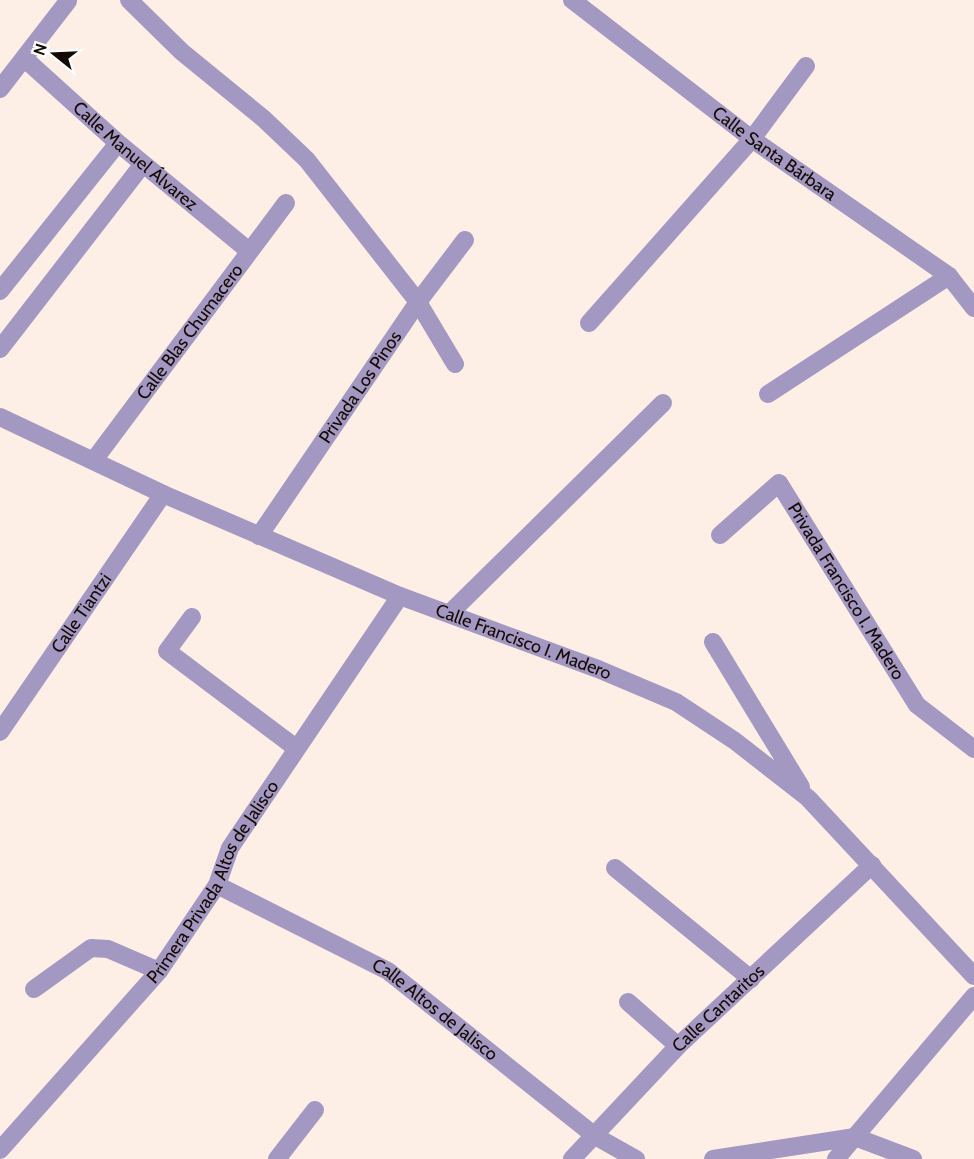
<svg xmlns="http://www.w3.org/2000/svg" width="974" height="1159" font-family="Cabin,sans-serif">
<style>
.lines{fill:none;stroke-linecap:round;stroke-linejoin:round}
.minor{stroke:#a398c2;stroke-width:18}
.labels{text-anchor:middle;dominant-baseline:central;stroke-width:4.5;stroke-linejoin:round;paint-order:stroke}
.street-label{font-size:18px;fill:#140903;stroke:#fff}
</style>
<rect width="100%" height="100%" fill="#feefe6"/>
<g class="lines">
<!-- minor -->
<g class="minor">
<path d="M129 0 182 52 264 119 307 160 418 302 455 364"/>
<path id="s1" d="M572 0 752 139 949 276 974 308"/>
<path id="s2" d="M25 59 118 143 249 251"/>
<path d="M0 89 68 1"/>
<path d="M0 291 118 143"/>
<path d="M589 323 752 139 806 66"/>
<path d="M0 349 143 164"/>
<path d="M768 394 949 276"/>
<path id="s3" d="M0 417 163 494 400 596 598 669 676 702 735 741 808 798 974 976"/>
<path id="s4" d="M94 460 286 203"/>
<path id="s5" d="M720 535 779 483 917 705 974 749"/>
<path id="s6" d="M259 536 418 302 465 240"/>
<path d="M450 613 663 403"/>
<path d="M192 617 167 651 296 748"/>
<path d="M713 642 801 787"/>
<path id="s7" d="M0 732 163 494"/>
<path d="M615 868 751 979"/>
<path id="s8" d="M217 885 388 971 595 1136 636 1159"/>
<path d="M34 989 91 948 108 949 159 971"/>
<path d="M628 1002 678 1046"/>
<path id="s9" d="M0 1150 159 971 217 885 230 848 400 596"/>
<path d="M277 1159 315 1110"/>
<path id="s10" d="M572 1159 678 1046 872 865"/>
<path d="M713 1159 855 1137 913 1159"/>
<path d="M836 1159 974 996"/>
</g>
</g>
<g class="labels">
<!-- street labels -->
<g class="street-label">
<text stroke="none"><textPath href="#s1" startOffset="254">Calle Santa Bárbara</textPath></text>
<text stroke="none"><textPath href="#s2" startOffset="147">Calle Manuel Álvarez</textPath></text>
<text stroke="none"><textPath href="#s4" startOffset="160">Calle Blas Chumacero</textPath></text>
<text stroke="none"><textPath href="#s6" startOffset="180">Privada Los Pinos</textPath></text>
<text stroke="none"><textPath href="#s5" startOffset="206">Privada Francisco I. Madero</textPath></text>
<text stroke="none"><textPath href="#s7" startOffset="144">Calle Tiantzi</textPath></text>
<text stroke="none"><textPath href="#s3" startOffset="570">Calle Francisco I. Madero</textPath></text>
<text stroke="none"><textPath href="#s9" startOffset="344">Primera Privada Altos de Jalisco</textPath></text>
<text stroke="none"><textPath href="#s10" startOffset="210">Calle Cantaritos</textPath></text>
<text stroke="none"><textPath href="#s8" startOffset="252">Calle Altos de Jalisco</textPath></text>
</g>
</g>
<!-- north arrow -->
<g transform="translate(54 54) rotate(288)" stroke="#ffffff" stroke-width="4.5" paint-order="stroke">
<path d="M0-4.5L10 22L0 15L-10 22Z" fill="#140903"/>
<text y="-9" font-size="16" font-weight="bold" text-anchor="middle" fill="#140903">N</text>
</g>
</svg>
